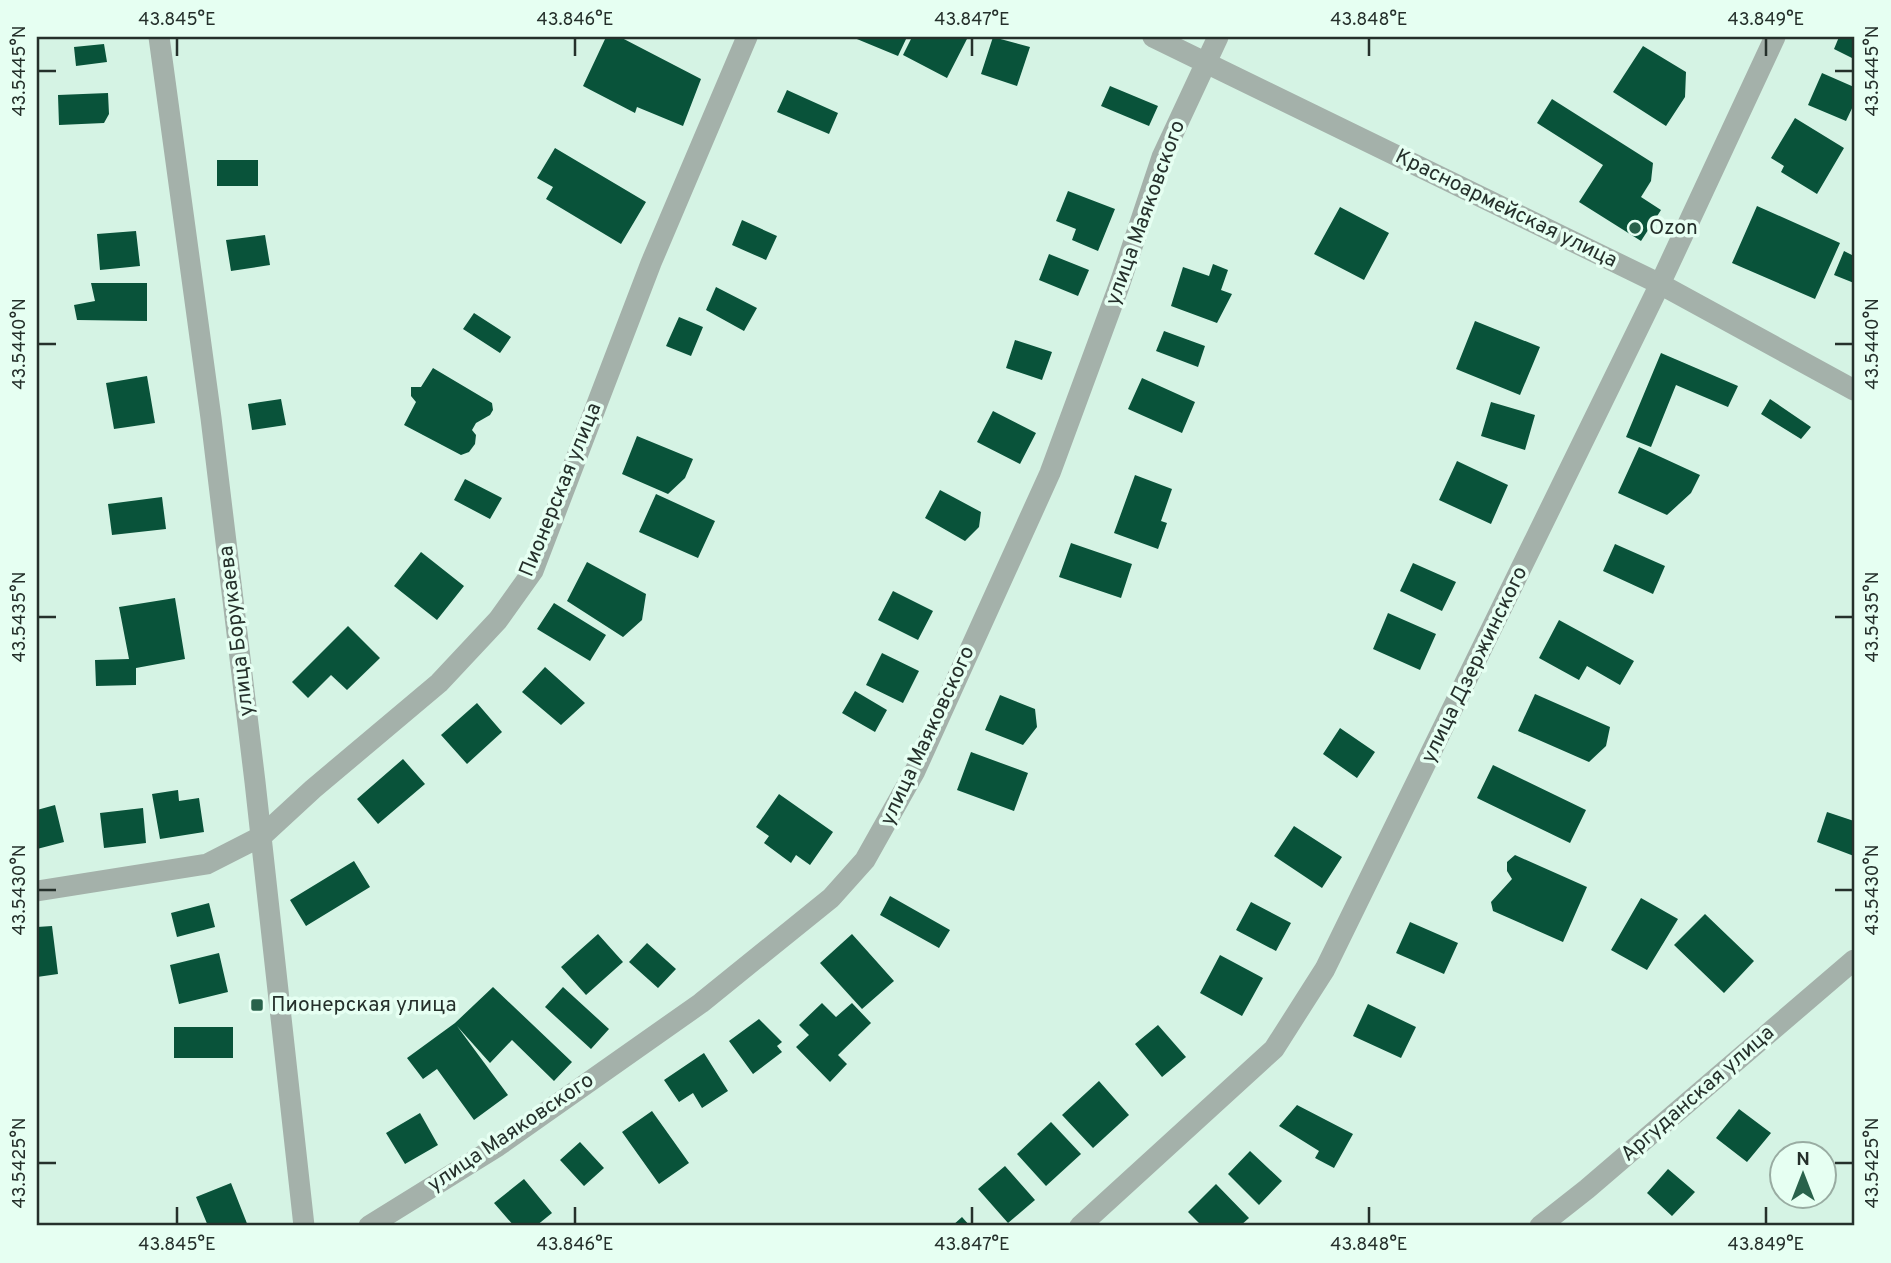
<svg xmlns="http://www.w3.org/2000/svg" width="1891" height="1263" font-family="Overpass,sans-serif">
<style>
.building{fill:#09533a}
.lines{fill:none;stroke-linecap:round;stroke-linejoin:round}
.minor{stroke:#a4b1aa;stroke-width:21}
.ticks{fill:none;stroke:#25302b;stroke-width:2.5}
.poi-dot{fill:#29624b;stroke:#e6fff2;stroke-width:2.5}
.labels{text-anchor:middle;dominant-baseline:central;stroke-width:7;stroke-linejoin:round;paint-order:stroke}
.street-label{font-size:21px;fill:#25302b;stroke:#e6fff2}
.poi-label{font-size:21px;fill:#25302b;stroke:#e6fff2;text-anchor:start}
.neatline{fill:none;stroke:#25302b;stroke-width:2.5}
.ticks-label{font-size:18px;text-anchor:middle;fill:#25302b}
</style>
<rect width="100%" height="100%" fill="#d5f3e4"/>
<!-- building -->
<path class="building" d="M606 37H620L701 79 683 126 637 107 635 113 583 86Z
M852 37H907L898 56Z
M912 37H968L947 78 903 55Z
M993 37 1030 47 1017 86 981 74Z
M1839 37H1854V59L1834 49Z
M104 44 107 62 76 66 74 47Z
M1643 46 1686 72 1685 97 1666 126 1613 92Z
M1822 73 1854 87V104L1846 121 1808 105Z
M1110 86 1158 106 1149 126 1101 106Z
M787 90 838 113 829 134 777 112Z
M108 93 109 114 104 123 59 125 58 95Z
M1552 99 1653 163 1651 181 1641 197 1661 210 1641 241 1579 202 1603 165 1537 123Z
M1795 118 1844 148 1817 194 1781 172 1784 166 1771 158Z
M555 148 646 202 621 244 546 199 553 187 537 178Z
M217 160H258V186H217Z
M1068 191 1115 209 1098 251 1072 240 1076 229 1056 221Z
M1757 206 1840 243 1815 299 1732 263Z
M1340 207 1389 233 1364 280 1314 254Z
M742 220 777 236 766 260 732 245Z
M136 231 140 266 100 270 97 234Z
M265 235 270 265 231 271 226 240Z
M1844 251 1854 256V283L1834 275Z
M1049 254 1089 270 1078 296 1039 280Z
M1213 264 1228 270 1221 290 1232 294 1217 323 1171 306 1183 267 1209 276Z
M91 283H147V321L77 320 74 305 95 301Z
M716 287 757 308 744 331 706 310Z
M474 313 511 337 500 353 463 329Z
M679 317 703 327 691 356 666 346Z
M1475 321 1540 347 1520 395 1456 369Z
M1164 331 1205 346 1198 367 1156 351Z
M1015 340 1052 352 1042 380 1006 368Z
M1661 353 1738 386 1728 407 1676 385 1651 447 1626 437Z
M433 368 492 403 493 410 490 415 476 423 472 430 476 435 475 444 469 452 461 455 404 425 416 402 411 396V387H421Z
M147 376 155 423 114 429 106 383Z
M1142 378 1195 402 1182 433 1128 409Z
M281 399 286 425 252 430 248 404Z
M1770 399 1811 427 1801 439 1761 414Z
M1491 402 1535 415 1525 450 1481 436Z
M993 411 1036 433 1020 464 977 442Z
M637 436 693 459 685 478 668 494 622 474Z
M1639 447 1700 475 1691 493 1667 515 1618 493Z
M1457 461 1508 485 1491 524 1439 500Z
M1135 475 1172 489 1161 521 1167 523 1158 549 1114 533Z
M465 479 502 498 490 519 454 500Z
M940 490 981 512 979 527 965 541 925 518Z
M656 494 715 521 698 558 639 532Z
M162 497 166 529 112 535 108 504Z
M1071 543 1132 564 1121 598 1059 577Z
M1615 544 1665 566 1653 594 1603 571Z
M421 552 464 586 437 620 394 586Z
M587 562 646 594 642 620 623 637 567 601Z
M1413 563 1456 582 1442 611 1400 591Z
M893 591 933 611 918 640 878 620Z
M175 598 185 659 136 668V685L96 686 95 660 129 659 119 607Z
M554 603 606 635 590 661 537 629Z
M1388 613 1436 634 1420 670 1373 649Z
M1559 620 1634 661 1620 685 1587 666 1579 680 1539 658Z
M348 626 380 658 347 690 331 675 308 698 292 682Z
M882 653 919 671 903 703 866 685Z
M545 667 585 703 561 725 522 692Z
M855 691 887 710 875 732 842 713Z
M1535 694 1610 727 1606 746 1589 762 1518 731Z
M1000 695 1035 709 1037 727 1023 745 985 730Z
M477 703 502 732 467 764 441 735Z
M1340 728 1375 752 1357 778 1323 754Z
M971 752 1028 773 1014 811 957 790Z
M403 759 425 784 378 824 357 799Z
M1493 765 1586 810 1570 843 1477 798Z
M178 790 179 801 199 798 204 832 160 839 152 794Z
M779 794 833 832 810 865 796 855 791 863 764 843 769 836 756 827Z
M55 805 64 842 37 849V810Z
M143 808 146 843 104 848 100 813Z
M1827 812 1854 821V856L1817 842Z
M1294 826 1342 857 1322 888 1274 856Z
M1515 855 1587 887 1563 942 1493 911 1491 902 1512 879 1507 871V862Z
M354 861 370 887 306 926 290 900Z
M890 896 950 930 939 948 880 915Z
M1641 898 1678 919 1647 970 1611 950Z
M1251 902 1291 923 1276 951 1236 930Z
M209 903 215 927 177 937 171 913Z
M1705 914 1754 961 1724 993 1674 945Z
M1410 922 1458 943 1444 974 1396 953Z
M52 926 58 974 37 977V927Z
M598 934 623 962 586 995 561 967Z
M852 934 894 981 862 1009 820 963Z
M647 943 676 969 658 988 629 962Z
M219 953 228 992 179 1004 170 965Z
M1220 955 1263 978 1242 1016 1200 993Z
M493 987 572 1062 554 1081 512 1040 490 1063 457 1026 508 1095 474 1120 437 1069 423 1079 407 1058 455 1023Z
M563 987 609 1029 591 1049 545 1007Z
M822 1003 836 1017 852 1003 871 1023 838 1055 847 1064 830 1082 796 1047 809 1035 799 1025Z
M1368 1004 1416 1027 1401 1058 1353 1036Z
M759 1019 782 1042 777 1046 782 1052 753 1074 729 1041Z
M1158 1025 1186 1057 1162 1077 1135 1044Z
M174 1027H233V1058H174Z
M704 1053 728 1091 702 1108 693 1093 679 1102 664 1080Z
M1099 1081 1129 1115 1093 1148 1062 1115Z
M1297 1105 1353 1134 1334 1168 1315 1158 1319 1151 1279 1126Z
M1739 1109 1771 1133 1747 1162 1716 1138Z
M652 1111 689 1163 659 1184 622 1132Z
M420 1113 438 1145 405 1164 386 1133Z
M1051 1122 1081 1154 1046 1186 1017 1154Z
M580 1142 604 1168 584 1186 560 1160Z
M1250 1151 1282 1181 1259 1205 1228 1174Z
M1005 1166 1035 1200 1008 1223 978 1189Z
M1668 1169 1695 1192 1672 1216 1647 1193Z
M524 1179 552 1213 536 1226H514L494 1203Z
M231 1183 248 1226H208L196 1197Z
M1216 1184 1249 1218 1240 1226H1202L1188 1212Z
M962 1217 970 1226H952Z"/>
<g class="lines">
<!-- minor -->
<path class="minor" d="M159 37 211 418 255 782 304 1226
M1153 37 1660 284 1854 390
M37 891 207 864 262 836 313 789 439 683 498 620 533 571 651 263 747 37
M369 1226 498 1146 701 1003 831 898 865 860 915 771 1050 473 1119 286 1162 157 1218 37
M1080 1226 1274 1049 1325 969 1660 284 1775 37
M1540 1226 1587 1189 1854 960"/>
</g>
<!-- ticks -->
<path class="ticks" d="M177 38V56M575 38V56M972 38V56M1369 38V56M1766 38V56M38 71H56M1835 71H1853M38 344H56M1835 344H1853M38 617H56M1835 617H1853M38 890H56M1835 890H1853M38 1163H56M1835 1163H1853M177 1207V1224M575 1207V1224M972 1207V1224M1369 1207V1224M1766 1207V1224"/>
<!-- markers -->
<g class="poi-dot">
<circle cx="1635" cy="228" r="7"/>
<rect x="250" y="998" width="14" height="14" rx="3.5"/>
</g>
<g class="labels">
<!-- street labels -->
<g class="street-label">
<text transform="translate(1506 209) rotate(26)">Красноармейская улица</text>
<text transform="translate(1146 213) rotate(-70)">улица Маяковского</text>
<text transform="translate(561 490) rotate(-68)">Пионерская улица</text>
<text transform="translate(237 631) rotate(-97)">улица Борукаева</text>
<text transform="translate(1475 665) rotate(-64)">улица Дзержинского</text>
<text transform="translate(928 736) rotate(-65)">улица Маяковского</text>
<text transform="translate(1698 1094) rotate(-41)">Аргуданская улица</text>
<text transform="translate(511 1133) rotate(-34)">улица Маяковского</text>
</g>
<!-- poi labels -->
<g class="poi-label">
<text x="1649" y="228">Ozon</text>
<text x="271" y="1005">Пионерская улица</text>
</g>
</g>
<!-- border -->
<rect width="1891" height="1263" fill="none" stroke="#e6fff2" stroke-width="77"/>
<!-- north arrow -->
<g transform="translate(1803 1175)"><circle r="33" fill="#e6fff2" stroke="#99aca2" stroke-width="2"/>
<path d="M0-5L12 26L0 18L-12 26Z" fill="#29624b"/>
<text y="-10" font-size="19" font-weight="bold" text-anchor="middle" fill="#25302b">N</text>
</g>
<rect x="38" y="38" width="1815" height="1186" class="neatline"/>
<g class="ticks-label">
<text x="177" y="25">43.845°E</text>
<text x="575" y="25">43.846°E</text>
<text x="972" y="25">43.847°E</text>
<text x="1369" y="25">43.848°E</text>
<text x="1766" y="25">43.849°E</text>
<text transform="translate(19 71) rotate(-90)" y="6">43.5445°N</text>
<text transform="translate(1872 71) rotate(-90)" y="6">43.5445°N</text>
<text transform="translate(19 344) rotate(-90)" y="6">43.5440°N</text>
<text transform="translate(1872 344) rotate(-90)" y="6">43.5440°N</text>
<text transform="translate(19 617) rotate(-90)" y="6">43.5435°N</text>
<text transform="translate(1872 617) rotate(-90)" y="6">43.5435°N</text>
<text transform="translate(19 890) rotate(-90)" y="6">43.5430°N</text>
<text transform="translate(1872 890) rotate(-90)" y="6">43.5430°N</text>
<text transform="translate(19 1163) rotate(-90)" y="6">43.5425°N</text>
<text transform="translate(1872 1163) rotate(-90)" y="6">43.5425°N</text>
<text x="177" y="1250">43.845°E</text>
<text x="575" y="1250">43.846°E</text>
<text x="972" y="1250">43.847°E</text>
<text x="1369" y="1250">43.848°E</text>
<text x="1766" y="1250">43.849°E</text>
</g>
</svg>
